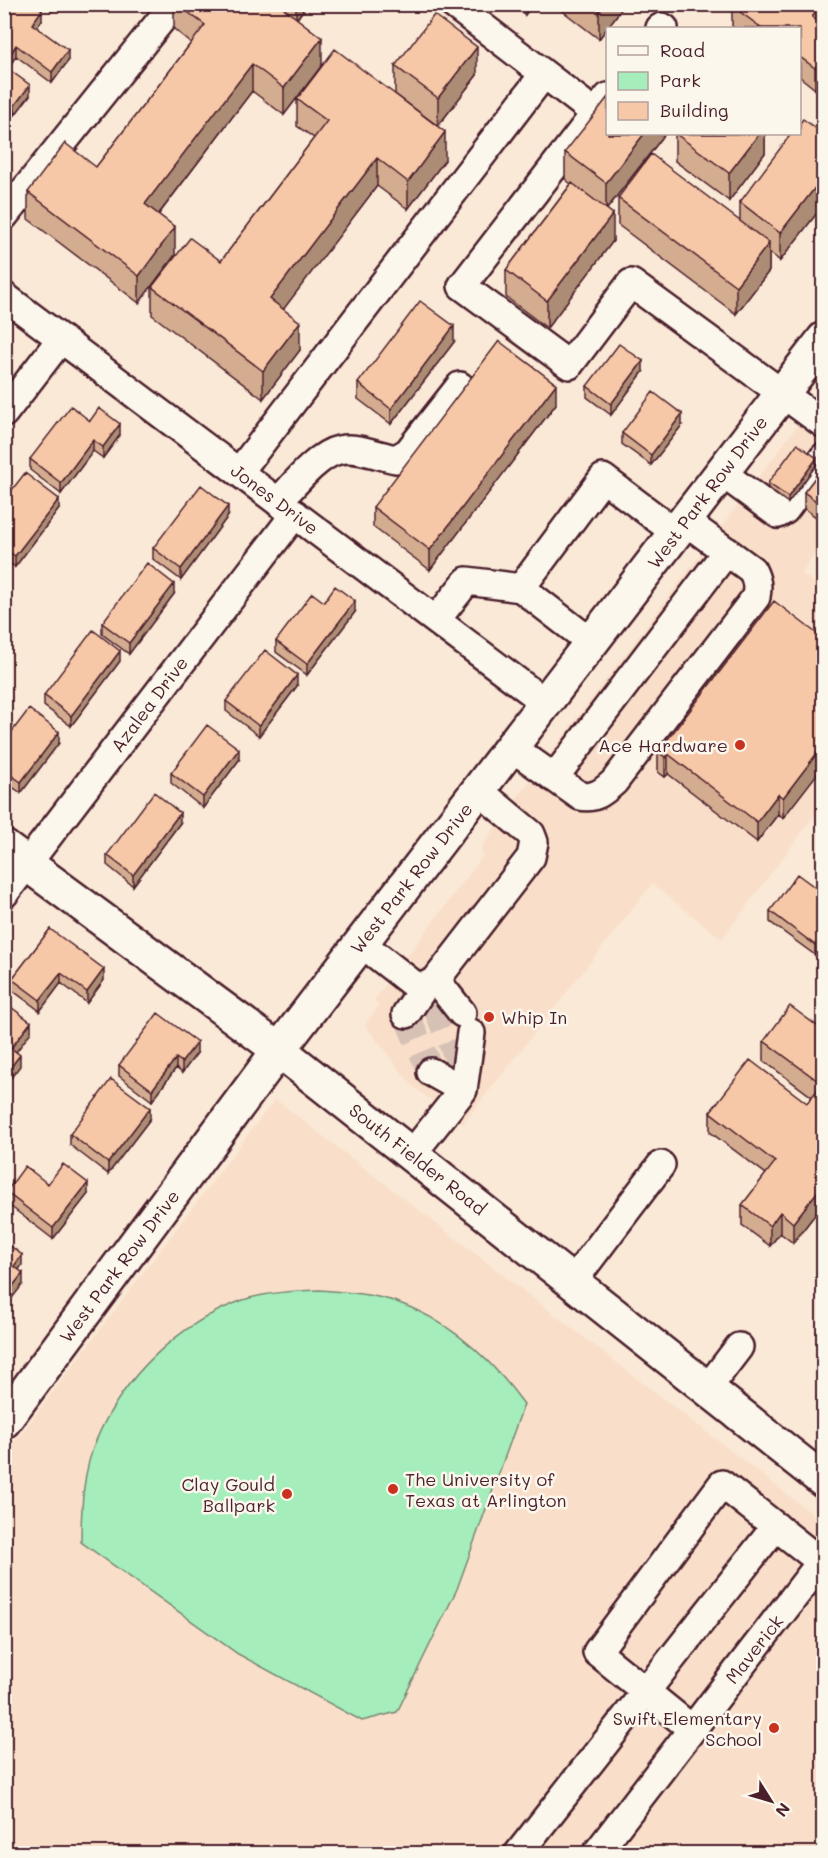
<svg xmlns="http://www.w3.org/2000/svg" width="828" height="1858" font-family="Mali,sans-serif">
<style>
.built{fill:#f9dfc9}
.green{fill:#a5edbb;stroke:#788673;stroke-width:1.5}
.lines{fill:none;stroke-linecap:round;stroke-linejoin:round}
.minor-tunnel{stroke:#d7c1b5;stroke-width:27;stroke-dasharray:27 14;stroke-linecap:butt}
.minor-casing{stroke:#4a1f2b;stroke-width:32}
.major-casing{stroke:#4a1f2b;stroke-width:38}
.minor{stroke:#fbf7ec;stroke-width:27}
.major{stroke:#fbf7ec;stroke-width:33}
.wall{fill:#d4ac90;stroke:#4a1f2b;stroke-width:1.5}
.shaded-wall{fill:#ad8c75;stroke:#4a1f2b;stroke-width:1.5}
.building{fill:#f7c8a7;stroke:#4a1f2b;stroke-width:1.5}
.poi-dot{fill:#c8321e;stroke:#fbf7ec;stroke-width:2}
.labels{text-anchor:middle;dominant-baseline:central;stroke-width:5;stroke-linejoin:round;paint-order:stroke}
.street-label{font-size:18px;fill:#4a1f2b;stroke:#fbf7ec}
.poi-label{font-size:18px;fill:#4a1f2b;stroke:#fbf7ec;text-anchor:end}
</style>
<rect width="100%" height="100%" fill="#fae9d7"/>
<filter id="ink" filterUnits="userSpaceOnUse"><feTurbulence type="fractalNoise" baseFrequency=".0167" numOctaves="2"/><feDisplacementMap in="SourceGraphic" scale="12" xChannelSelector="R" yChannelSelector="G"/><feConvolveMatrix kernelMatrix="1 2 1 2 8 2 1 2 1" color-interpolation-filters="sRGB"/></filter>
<g filter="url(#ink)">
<!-- built -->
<path class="built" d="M822 393 823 543 802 573 823 589V804L722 939 652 884 463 1124 412 1086 365 1025 379 1005 374 1000 482 857 481 847 522 791Z
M275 1099 823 1522V1853H5L4 1456Z"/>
<!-- green -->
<path class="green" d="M320 1290C346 1292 372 1294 397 1302 450 1321 492 1360 524 1404L457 1589 397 1712 362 1721 238 1654 81 1542C81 1507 83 1470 97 1438 124 1376 179 1323 243 1300 268 1292 294 1291 320 1290Z"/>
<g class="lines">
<!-- minor-tunnel -->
<path class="minor-tunnel" d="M434 1003 459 1060
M406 1014 431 1072"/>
<!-- minor casing -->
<g class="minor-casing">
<path id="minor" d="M453 4 595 113
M660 28 662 27 664 28
M608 97 462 286 569 365 631 283 824 424
M4 216 174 4
M4 296 546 703
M4 413 61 339
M239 472 544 74
M722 473 778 514 785 510 824 457
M278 502C293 486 318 454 339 450 357 446 379 456 396 459L408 452 460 386
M436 620 467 581 521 588
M592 643 521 588 603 478 676 533
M511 747 580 796C595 799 603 792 614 782L756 597C758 586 757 580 752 570L685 521
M554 778 727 551
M4 894 295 514
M361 943 413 984 424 987 436 980 531 857 534 842 531 834 478 790
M436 980 462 1013
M406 1014 424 987
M431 1072 463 1090
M412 1154 463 1090 471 1033
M573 1281 661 1165
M707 1389 739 1347
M692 1729 597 1652 722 1484 821 1562
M518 1854 776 1526
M596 1854 824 1558"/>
</g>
<!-- major casing -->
<g class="major-casing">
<path id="major" d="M4 847 279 1050 824 1481
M4 1421 279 1050 824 339"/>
</g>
<!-- minor -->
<use href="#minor" class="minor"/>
<!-- major -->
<use href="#major" class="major"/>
</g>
<!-- wall -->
<path class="wall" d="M4 4 42 20 37 27 68 61 52 83 16 56 10 65 4 62Z
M44 4H57L52 11Z
M174 4H307L297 19 322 65 284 115 252 91 159 214 175 255 139 303 28 219V192L96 167 191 43 174 29Z
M512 4H533L525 15Z
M556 4H625L599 39 556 6Z
M824 4V22L822 25 824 26V78L815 89 800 77V28H735L732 26V6Z
M4 66 30 95 15 115 4 108Z
M395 66 477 75 438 126 395 94Z
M297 99 445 160 408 209 377 186 283 309 300 350 263 399 152 315V287L221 261 314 138 297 126Z
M608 134H665L607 209 613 241 547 328 506 297V270L571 184 565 179V152Z
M675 134H765V153L729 201 675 161Z
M824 134V204L780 261 769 252V271L736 314 618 225V198L740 221V202Z
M454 342 391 424 358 399V383Z
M643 372 611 415 587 397V386Z
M556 404 430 570 373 527V507Z
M90 421 120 435 103 458 93 451 61 494 30 470V459Z
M682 425 651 465 622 444V433Z
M817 464 788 503 768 488V483Z
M824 466V523L804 508V492Z
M4 500 59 509 15 567 4 559Z
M228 516 181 580 153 559V548Z
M174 594 129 654 102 634V623Z
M355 612 307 675 276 652V641Z
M824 639 783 818 778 814 757 842 668 774 665 777 658 772V752Z
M120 661 71 726 44 706V695Z
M297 686 259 736 226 711V701Z
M4 742 59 743 21 793 4 781Z
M239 760 203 808 171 783V773Z
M180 823 133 886 107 865V855Z
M824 894V944L815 955 770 922V911Z
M50 929 104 980 87 1003 61 983 40 1011 12 990V979Z
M824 1031V1203L793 1243 780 1233 770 1246 742 1225V1205L766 1174 710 1132V1112L807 1103 812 1097 764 1061V1041Z
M197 1053 182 1073 176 1068 152 1101 119 1076V1065Z
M150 1119 108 1174 70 1145V1134Z
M48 1184 88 1194 53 1239 6 1203V1192Z"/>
<!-- shaded-wall -->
<path class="shaded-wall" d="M52 4H57L52 11Z
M296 4H307L296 20Z
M525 4H533L525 15Z
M605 4H625L599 39V11Z
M822 4H824V22L812 37V17Z
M42 10V20L32 34V24Z
M322 38V65L284 115V88Z
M16 45V56L10 65V55Z
M477 47V75L438 126V98Z
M68 50V61L52 83V72Z
M824 57V78L815 89V68Z
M252 64V91L145 232V204Z
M30 85V95L15 115V105Z
M445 132V160L408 209V182Z
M644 134H665L606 210V183Z
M759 134H765V153L729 201V173Z
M377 158V186L270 327V299Z
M824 176V204L780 261V233Z
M613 214V241L547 328V301Z
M175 227V255L139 303V276Z
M769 243V271L736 314V286Z
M300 322V350L263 399V371Z
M454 326V342L391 424V409Z
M643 361V372L611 415V404Z
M556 384V404L430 570V550Z
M682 414V425L651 465V455Z
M120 424V435L103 458V447Z
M93 440V451L61 494V483Z
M817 458V464L788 503V497Z
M59 499V509L15 567V556Z
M228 506V516L181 580V569Z
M174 584V594L129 654V643Z
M355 601V612L307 675V664Z
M120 651V661L71 726V716Z
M297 675V686L259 736V726Z
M59 732V743L21 793V782Z
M824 744V765L783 818V798Z
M239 749V760L203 808V797Z
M668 754V774L665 777V757Z
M778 794V814L757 842V822Z
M180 813V823L133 886V875Z
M824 933V944L815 955V945Z
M104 969V980L87 1003V992Z
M61 973V983L40 1011V1000Z
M31 1022V1032L11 1059V1048Z
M197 1042V1053L182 1073V1062Z
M20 1055V1066L4 1087V1076Z
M176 1058V1068L152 1101V1090Z
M150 1108V1119L108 1174V1163Z
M88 1183V1194L53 1239V1228Z
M824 1183V1203L793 1243V1223Z
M780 1212V1233L770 1246V1226Z
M22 1255V1265L14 1277V1266Z
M23 1273V1284L5 1307V1296Z"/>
<!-- building -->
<path class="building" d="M4 4H35L42 10 32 24 68 50 52 72 16 45 10 55 4 51Z
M177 4H278L322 38 284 88 252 64 145 204 175 227 139 276 28 192 65 143 96 167 205 25Z
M590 4H605L599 11Z
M733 4H822L812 17 824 26V57L815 68 800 57V28H762L732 6Z
M434 15 477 47 438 98 395 66Z
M335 49 445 132 408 182 377 158 270 299 300 322 263 371 152 287 190 238 221 261 327 121 297 99Z
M4 66 30 85 15 105 4 97Z
M608 97V134H644L606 183 565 152Z
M803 119 824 134V176L780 233 740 202 791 134H800V123Z
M676 134H759L729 173Z
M651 154 769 243 736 286 618 198Z
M572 183 613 214 547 301 506 270Z
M420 301 454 326 391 409 358 383Z
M499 341 556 384 430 550 373 507Z
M619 344 643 361 611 404 587 386Z
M653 392 682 414 651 455 622 433Z
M71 406 90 421 99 408 120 424 103 447 93 440 61 483 30 459Z
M797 444 817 458 788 497 768 483Z
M824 466V507L804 492Z
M25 473 59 499 15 556 4 548V500Z
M201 485 228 506 181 569 153 548Z
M147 563 174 584 129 643 102 623Z
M335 586 355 601 307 664 276 641 312 593 324 602Z
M774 601 824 639V744L783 798 778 794 757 822 668 754 665 757 658 752Z
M93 630 120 651 71 716 44 695Z
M265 650 297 675 259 726 226 701Z
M29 709 59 732 21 782 4 770V742Z
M207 725 239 749 203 797 171 773Z
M154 792 180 813 133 875 107 855Z
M797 874 824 894V933L815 945 770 911Z
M50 929 104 969 87 992 61 973 40 1000 12 979Z
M4 1002 31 1022 11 1048 20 1055 4 1076Z
M790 1006 824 1031V1183L793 1223 780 1212 770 1226 742 1205 775 1162 710 1112 750 1060 807 1103 822 1084 764 1041Z
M158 1013 197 1042 182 1062 176 1058 152 1090 119 1065Z
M111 1079 150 1108 108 1163 70 1134Z
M63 1164 88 1183 53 1228 6 1192 25 1166 48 1184Z
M4 1241 22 1255 14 1266 23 1273 5 1296 4 1295Z"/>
</g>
<!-- markers -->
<g class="poi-dot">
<circle cx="740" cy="745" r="6"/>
<circle cx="489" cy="1017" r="6"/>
<circle cx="393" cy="1489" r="6"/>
<circle cx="287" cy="1494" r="6"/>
<circle cx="774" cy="1728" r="6"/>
</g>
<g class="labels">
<!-- street labels -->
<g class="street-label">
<text transform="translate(707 492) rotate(-53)">West Park Row Drive</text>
<text transform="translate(275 499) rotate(37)">Jones Drive</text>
<text transform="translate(149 704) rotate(-53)">Azalea Drive</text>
<text transform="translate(411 878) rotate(-52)">West Park Row Drive</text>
<text transform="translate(418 1159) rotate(38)">South Fielder Road</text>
<text transform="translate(119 1266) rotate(-53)">West Park Row Drive</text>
<text transform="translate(754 1649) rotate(-52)">Maverick</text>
</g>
<!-- poi labels -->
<g class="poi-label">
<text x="728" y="745">Ace Hardware</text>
<text x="501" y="1017" text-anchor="start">Whip In</text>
<text x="405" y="1479" text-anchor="start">The University of<tspan x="405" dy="21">Texas at Arlington</tspan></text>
<text x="275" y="1484">Clay Gould<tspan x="275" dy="21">Ballpark</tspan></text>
<text x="762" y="1718">Swift Elementary<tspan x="762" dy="21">School</tspan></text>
</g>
</g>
<!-- margin -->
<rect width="828" height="1858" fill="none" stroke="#fbf7ec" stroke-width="24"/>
<rect x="12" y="12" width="804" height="1834" fill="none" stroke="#4a1f2b" stroke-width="2" filter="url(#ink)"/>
<!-- legend -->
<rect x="606" y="27" width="195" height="108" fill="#fbf7ec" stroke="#b4a19f" stroke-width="1.5"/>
<rect x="618" y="46" width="30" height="9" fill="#fbf7ec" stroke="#b4a19f" stroke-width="1.5"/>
<text x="660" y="57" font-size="18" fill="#4a1f2b">Road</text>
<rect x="618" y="72" width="30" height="18" fill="#a5edbb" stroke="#b4a19f" stroke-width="1.5"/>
<text x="660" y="87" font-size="18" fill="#4a1f2b">Park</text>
<rect x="618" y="102" width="30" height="18" fill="#f7c8a7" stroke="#b4a19f" stroke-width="1.5"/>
<text x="660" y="117" font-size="18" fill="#4a1f2b">Building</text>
<!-- north arrow -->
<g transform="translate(771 1801) rotate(127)" stroke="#fbf7ec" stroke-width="4.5" paint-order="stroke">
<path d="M0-4.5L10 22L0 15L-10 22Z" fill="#4a1f2b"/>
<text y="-9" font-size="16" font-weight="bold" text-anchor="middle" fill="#4a1f2b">N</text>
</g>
</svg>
